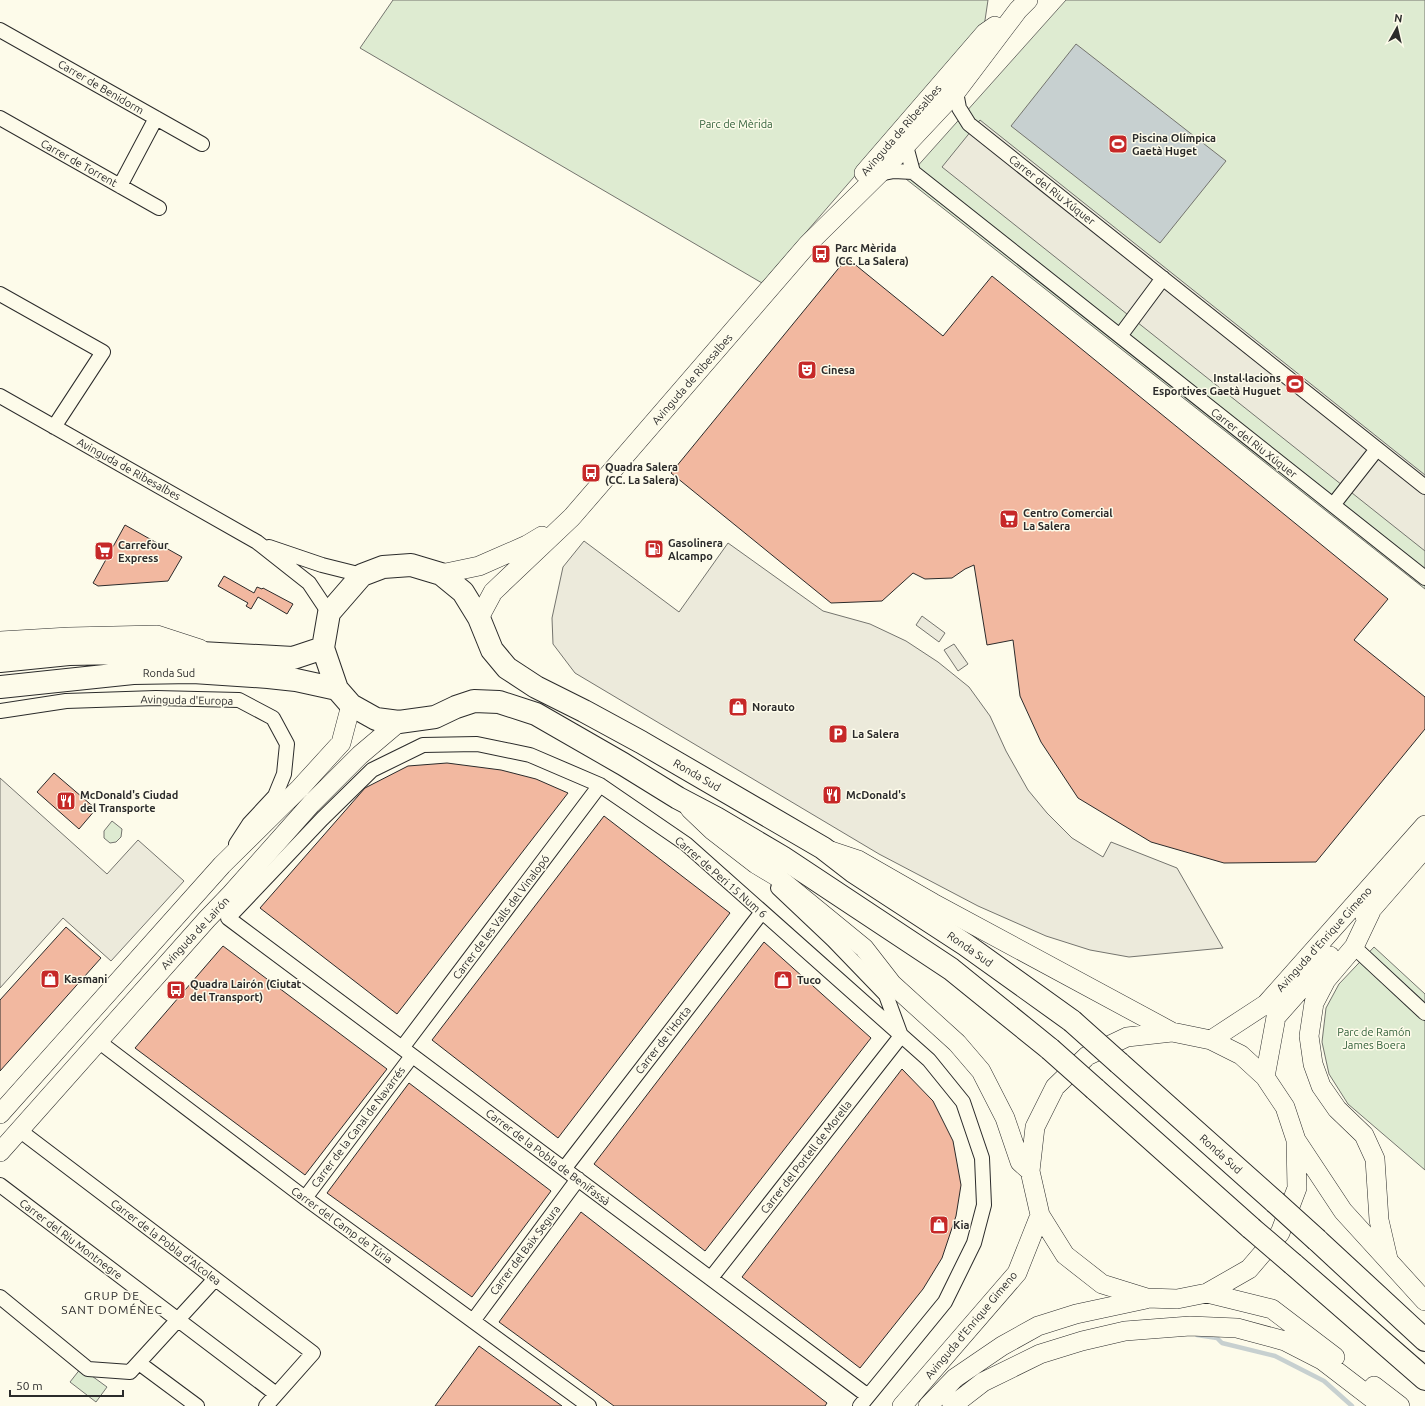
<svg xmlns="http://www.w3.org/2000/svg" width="1425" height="1406" font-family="Ubuntu,sans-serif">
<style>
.green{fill:#deebd1;stroke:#74746e}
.parking{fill:#eceadb;stroke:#74746e}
.water{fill:#c7d0d0;stroke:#74746e}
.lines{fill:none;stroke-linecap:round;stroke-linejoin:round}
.stream{stroke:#c7d0d0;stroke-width:4.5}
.building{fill:#f2b8a0;stroke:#2b2b2b}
.street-casing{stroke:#2b2b2b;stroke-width:16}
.secondary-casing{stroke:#2b2b2b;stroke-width:20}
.primary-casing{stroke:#2b2b2b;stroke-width:24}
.street{stroke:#fdfbea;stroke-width:14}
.secondary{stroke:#fdfbea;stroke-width:19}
.primary{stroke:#fdfbea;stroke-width:22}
.primary-bridge-casing{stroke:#2b2b2b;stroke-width:24;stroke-linecap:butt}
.primary-bridge{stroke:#fdfbea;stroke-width:22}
.labels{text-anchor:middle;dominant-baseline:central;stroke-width:3;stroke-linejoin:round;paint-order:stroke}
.street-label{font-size:11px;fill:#2b2b2b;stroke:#fdfbea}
.park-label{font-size:11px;fill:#34623c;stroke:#fdfbea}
.poi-label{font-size:11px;font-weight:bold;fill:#2b2b2b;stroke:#fdfbea;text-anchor:start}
.neighbourhood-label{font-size:12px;letter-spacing:1px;fill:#2b2b2b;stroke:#fdfbea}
</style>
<rect width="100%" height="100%" fill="#fdfbea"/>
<!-- green -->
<path class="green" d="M393 0H988L984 27 762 283 360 48Z
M1066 0H1425V589L906 179Z
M112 821 122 829 121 837 116 842 110 843 104 838V831Z
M1374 947 1425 994V1170L1348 1104 1329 1074 1322 1042 1326 1008 1339 984Z
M81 1368 107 1387 96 1402 70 1382Z"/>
<!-- parking -->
<path class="parking" d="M980 120 1425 475V551L942 167Z
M584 541 679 612 728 543 823 611 870 624 906 641 938 662 969 687 990 716 1006 751 1028 790 1047 813 1072 838 1103 857 1111 842 1177 868 1223 948 1129 957 1090 950 1046 936 978 906 879 854 575 673 553 644 552 618 563 567Z
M922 616 945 633 939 642 916 625Z
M954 644 968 664 958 671 944 650Z
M0 778 107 874 138 840 184 881 111 961 63 918 0 988Z"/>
<!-- water -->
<path class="water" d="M1076 44 1226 161 1160 243 1011 126Z"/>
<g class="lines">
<!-- stream -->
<path class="stream" d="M1197 1335 1217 1338 1222 1343 1275 1356 1324 1381 1352 1406"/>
</g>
<!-- building -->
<path class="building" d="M847 258 943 336 992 276 1388 599 1354 640 1425 697V729L1316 862 1224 863 1151 842 1078 798 1041 742 1020 696 1013 640 987 645 974 565 965 569 952 578 925 579 913 573 882 601 831 603 671 473Z
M125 525 182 557 168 581 98 586 93 583Z
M224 576 254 593 257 587 262 589 263 588 293 604 287 614 258 597 251 609 246 606 248 603 218 586Z
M447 763 501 770 536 779 568 793 397 1014 260 908 365 788 408 766Z
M54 773 96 809 79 829 37 792Z
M604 816 730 913 558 1138 432 1040Z
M66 927 101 958 0 1071V1000Z
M764 942 871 1038 705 1251 594 1164Z
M223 946 387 1069 305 1175 135 1048Z
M902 1069 933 1101 953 1141 961 1185 956 1216 942 1258 923 1289 860 1368 742 1277Z
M409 1083 551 1191 472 1297 327 1193Z
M581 1212 827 1403 825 1406H614L499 1322Z
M479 1346 562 1406H435Z"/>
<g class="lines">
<!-- street casing -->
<g class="street-casing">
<path id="street" d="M0 30 202 144
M956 92 959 108 969 124 1425 487
M0 118 159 208
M906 146 913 172
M879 174 894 171 913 172 1425 578
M120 186 156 118
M0 294 103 352 54 427
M1120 336 1163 278
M0 396 257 542 309 583 329 613
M1333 505 1377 449
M269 547 322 565 362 575
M0 711 66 701 156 698 239 700 273 718 287 744 284 774 275 796 249 824 236 844
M778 888 833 940 886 995 900 1033
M1354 947 1425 1013
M98 1041 305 1198 589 1406
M402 1048 600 785
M19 1130 313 1353 266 1406
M564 1169 762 912
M0 1185 276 1394
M305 1198 412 1056
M711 1278 901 1036
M0 1297 88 1369 130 1372 215 1279
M473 1321 578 1179
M139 1363 197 1406
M860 1406 945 1302 974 1243 984 1205 982 1158 963 1102 929 1060 686 844 600 785 530 755 477 744 423 745 372 770 322 819 228 918 868 1396"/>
</g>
<!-- secondary casing -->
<g class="secondary-casing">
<path id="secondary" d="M864 173 985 33 995 26
M441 574 479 566 527 545 542 536
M479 618 493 592 572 517 808 244 879 174 956 92 1018 10 1028 0
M0 641 69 637 157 635 200 649
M690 809 712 830 756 864 776 876 864 948 892 984 957 1043 981 1071 1005 1118 1020 1162 1030 1171
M831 851 858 860 933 903 1172 1032 1211 1040 1241 1055 1265 1077 1285 1107 1296 1140 1343 1211 1425 1301
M1373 907 1354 947 1326 980 1314 1003 1309 1036 1313 1064 1321 1086 1337 1109 1364 1135 1375 1159 1379 1220 1388 1259
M1365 917 1425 848
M1172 1032 1127 1037 1087 1056 1055 1087 1035 1127 1030 1171 1040 1215 1065 1255 1102 1284 1147 1298 1177 1299 1207 1293 1249 1269 1280 1233 1297 1188 1296 1140
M1211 1040 1266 1004 1425 825
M1265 1077 1276 1017 1330 956
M0 1114 222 865 300 788 341 743 351 705
M0 1152 207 919 231 894 311 804 360 755 399 722
M1207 1293 1272 1309 1335 1357
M1374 1386 1400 1406
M902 1406 1017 1273 1040 1215
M928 1406 955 1378 1002 1346 1038 1326 1076 1314 1146 1299
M952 1406 983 1382 1040 1354 1082 1341 1125 1331 1190 1326 1237 1328 1285 1341 1322 1360 1382 1406"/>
</g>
<!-- primary casing -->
<g class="primary-casing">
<path id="primary" d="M0 661 69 654 183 652 293 658 323 648
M0 687 133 673 193 672 268 677 296 680 337 689
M1050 1049 951 969 782 857 716 818 678 798 623 764 536 714 499 702 474 701 456 707 435 717 399 722 376 719 351 705 337 689 323 648 329 613 362 575 383 567 411 565 441 574 463 592 479 618 492 650 507 668 536 687 584 711 641 742 823 848 854 872 966 945 1072 1021
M1119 1063 1275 1202
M1095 1089 1251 1228
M1317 1240 1425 1340
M1293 1264 1425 1379"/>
</g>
<!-- street -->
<use href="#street" class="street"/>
<!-- secondary -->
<use href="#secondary" class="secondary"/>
<!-- primary -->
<use href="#primary" class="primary"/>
<!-- primary-bridge casing -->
<g class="primary-bridge-casing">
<path id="primary-bridge" d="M1072 1021 1119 1063
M1050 1049 1095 1089
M1275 1202 1317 1240
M1251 1228 1293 1264"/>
</g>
<!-- primary-bridge -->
<use href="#primary-bridge" class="primary-bridge"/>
</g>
<!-- icons -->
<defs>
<g id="stadium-square" transform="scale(1)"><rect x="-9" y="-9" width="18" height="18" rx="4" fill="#c62828" stroke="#fdfbea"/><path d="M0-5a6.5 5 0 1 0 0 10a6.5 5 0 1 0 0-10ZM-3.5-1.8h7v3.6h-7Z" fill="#fff"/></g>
<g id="bus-square" transform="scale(1)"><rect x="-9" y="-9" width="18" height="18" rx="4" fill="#c62828" stroke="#fdfbea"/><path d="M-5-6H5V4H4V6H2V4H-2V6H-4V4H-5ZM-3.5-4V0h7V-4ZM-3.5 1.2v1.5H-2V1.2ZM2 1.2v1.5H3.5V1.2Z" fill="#fff"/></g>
<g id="theatre-square" transform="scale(1)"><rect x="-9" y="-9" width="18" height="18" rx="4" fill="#c62828" stroke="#fdfbea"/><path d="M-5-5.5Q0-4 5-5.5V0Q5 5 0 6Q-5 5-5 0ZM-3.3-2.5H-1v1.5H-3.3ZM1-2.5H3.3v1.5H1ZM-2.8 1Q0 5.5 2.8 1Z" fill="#fff"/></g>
<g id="supermarket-square" transform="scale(1)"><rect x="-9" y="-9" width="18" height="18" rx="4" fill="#c62828" stroke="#fdfbea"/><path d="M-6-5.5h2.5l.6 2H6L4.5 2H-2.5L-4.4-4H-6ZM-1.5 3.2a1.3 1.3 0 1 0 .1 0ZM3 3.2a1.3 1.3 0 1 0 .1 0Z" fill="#fff"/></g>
<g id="fuel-square" transform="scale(1)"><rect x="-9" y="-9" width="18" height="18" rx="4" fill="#c62828" stroke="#fdfbea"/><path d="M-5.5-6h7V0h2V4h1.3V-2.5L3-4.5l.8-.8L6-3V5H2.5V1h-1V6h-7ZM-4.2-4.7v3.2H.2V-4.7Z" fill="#fff"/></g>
<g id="shop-square" transform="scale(1)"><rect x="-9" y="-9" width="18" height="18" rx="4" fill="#c62828" stroke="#fdfbea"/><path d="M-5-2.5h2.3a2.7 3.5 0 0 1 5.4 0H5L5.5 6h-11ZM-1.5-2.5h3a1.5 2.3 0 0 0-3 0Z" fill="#fff"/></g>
<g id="parking-square" transform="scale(1)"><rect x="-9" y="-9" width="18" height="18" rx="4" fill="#c62828" stroke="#fdfbea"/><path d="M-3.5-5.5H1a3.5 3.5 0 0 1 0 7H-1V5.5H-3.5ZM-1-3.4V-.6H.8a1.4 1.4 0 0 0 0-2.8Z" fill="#fff"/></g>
<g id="restaurant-square" transform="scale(1)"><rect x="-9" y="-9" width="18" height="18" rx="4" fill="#c62828" stroke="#fdfbea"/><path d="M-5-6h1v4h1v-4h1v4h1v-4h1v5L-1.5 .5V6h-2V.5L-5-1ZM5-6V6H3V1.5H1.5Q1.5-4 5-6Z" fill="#fff"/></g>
</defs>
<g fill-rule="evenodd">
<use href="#stadium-square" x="1118" y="144"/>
<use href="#bus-square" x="821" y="254"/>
<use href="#theatre-square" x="807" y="370"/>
<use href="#stadium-square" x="1295" y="384"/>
<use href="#bus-square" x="591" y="473"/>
<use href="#supermarket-square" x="1009" y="519"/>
<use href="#fuel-square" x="654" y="549"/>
<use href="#supermarket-square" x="104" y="551"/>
<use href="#shop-square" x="738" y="707"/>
<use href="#parking-square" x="838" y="734"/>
<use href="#restaurant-square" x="832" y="795"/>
<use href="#restaurant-square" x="66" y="801"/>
<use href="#shop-square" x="50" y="979"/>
<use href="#shop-square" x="783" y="980"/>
<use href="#bus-square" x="176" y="990"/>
<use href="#shop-square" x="939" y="1225"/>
</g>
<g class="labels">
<!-- street labels -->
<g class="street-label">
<text transform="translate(101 87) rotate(30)">Carrer de Benidorm</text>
<text transform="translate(901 130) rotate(-49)">Avinguda de Ribesalbes</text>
<text transform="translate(79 163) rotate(29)">Carrer de Torrent</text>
<text transform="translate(1052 190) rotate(38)">Carrer del Riu Xúquer</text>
<text transform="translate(692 379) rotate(-49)">Avinguda de Ribesalbes</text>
<text transform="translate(1254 443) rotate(38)">Carrer del Riu Xúquer</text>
<text transform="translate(129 469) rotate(29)">Avinguda de Ribesalbes</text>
<text x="169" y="673">Ronda Sud</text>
<text transform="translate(187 700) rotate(1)">Avinguda d'Europa</text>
<text transform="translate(697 775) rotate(30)">Ronda Sud</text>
<text transform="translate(721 877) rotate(41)">Carrer de Peri 15 Num 6</text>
<text transform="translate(501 917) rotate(-53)">Carrer de les Valls del Vinalopó</text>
<text transform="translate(195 933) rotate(-47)">Avinguda de Lairón</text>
<text transform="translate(1324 939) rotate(-48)">Avinguda d'Enrique Gimeno</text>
<text transform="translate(970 949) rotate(35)">Ronda Sud</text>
<text transform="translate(663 1040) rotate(-52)">Carrer de l'Horta</text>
<text transform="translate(358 1127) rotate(-53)">Carrer de la Canal de Navarrés</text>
<text transform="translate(1221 1154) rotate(42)">Ronda Sud</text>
<text transform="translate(548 1157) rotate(37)">Carrer de la Pobla de Benifassà</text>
<text transform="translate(806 1157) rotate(-52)">Carrer del Portell de Morella</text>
<text transform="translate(342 1225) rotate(36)">Carrer del Camp de Túria</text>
<text transform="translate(71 1239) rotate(37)">Carrer del Riu Montnegre</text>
<text transform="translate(166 1242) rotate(37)">Carrer de la Pobla d'Alcolea</text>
<text transform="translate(525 1250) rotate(-53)">Carrer del Baix Segura</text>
<text transform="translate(971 1325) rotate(-50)">Avinguda d'Enrique Gimeno</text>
</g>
<!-- park labels -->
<g class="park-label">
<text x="736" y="124">Parc de Mèrida</text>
<text x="1374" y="1032">Parc de Ramón<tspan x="1374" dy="13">James Boera</tspan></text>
</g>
<!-- poi labels -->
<g class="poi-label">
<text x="1132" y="138">Piscina Olímpica<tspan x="1132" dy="13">Gaetà Huget</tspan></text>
<text x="835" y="248">Parc Mèrida<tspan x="835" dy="13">(CC. La Salera)</tspan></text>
<text x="821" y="370">Cinesa</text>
<text x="1281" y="378" text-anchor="end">Instal·lacions<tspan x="1281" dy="13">Esportives Gaetà Huguet</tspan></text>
<text x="605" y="467">Quadra Salera<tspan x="605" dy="13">(CC. La Salera)</tspan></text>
<text x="1023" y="513">Centro Comercial<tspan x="1023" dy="13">La Salera</tspan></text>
<text x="668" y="543">Gasolinera<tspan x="668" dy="13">Alcampo</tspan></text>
<text x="118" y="545">Carrefour<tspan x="118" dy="13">Express</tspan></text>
<text x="752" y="707">Norauto</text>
<text x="852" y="734">La Salera</text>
<text x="80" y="795">McDonald's Ciudad<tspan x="80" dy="13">del Transporte</tspan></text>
<text x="846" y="795">McDonald's</text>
<text x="64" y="979">Kasmani</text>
<text x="797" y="980">Tuco</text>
<text x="190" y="984">Quadra Lairón (Ciutat<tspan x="190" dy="13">del Transport)</tspan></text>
<text x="953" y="1225">Kia</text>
</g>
<!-- neighbourhood labels -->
<g class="neighbourhood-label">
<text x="112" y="1295">GRUP DE<tspan x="112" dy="14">SANT DOMÉNEC</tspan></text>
</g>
</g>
<!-- north arrow -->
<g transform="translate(1397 28) rotate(8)" stroke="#fdfbea" stroke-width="3" paint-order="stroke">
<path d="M0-3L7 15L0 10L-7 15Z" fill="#2b2b2b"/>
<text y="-6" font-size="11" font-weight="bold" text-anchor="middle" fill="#2b2b2b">N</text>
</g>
<!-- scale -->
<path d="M10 1390v6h113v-6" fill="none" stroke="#2b2b2b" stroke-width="2"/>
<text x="16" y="1390" font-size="12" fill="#2b2b2b" stroke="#fdfbea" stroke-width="3" paint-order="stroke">50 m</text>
</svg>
